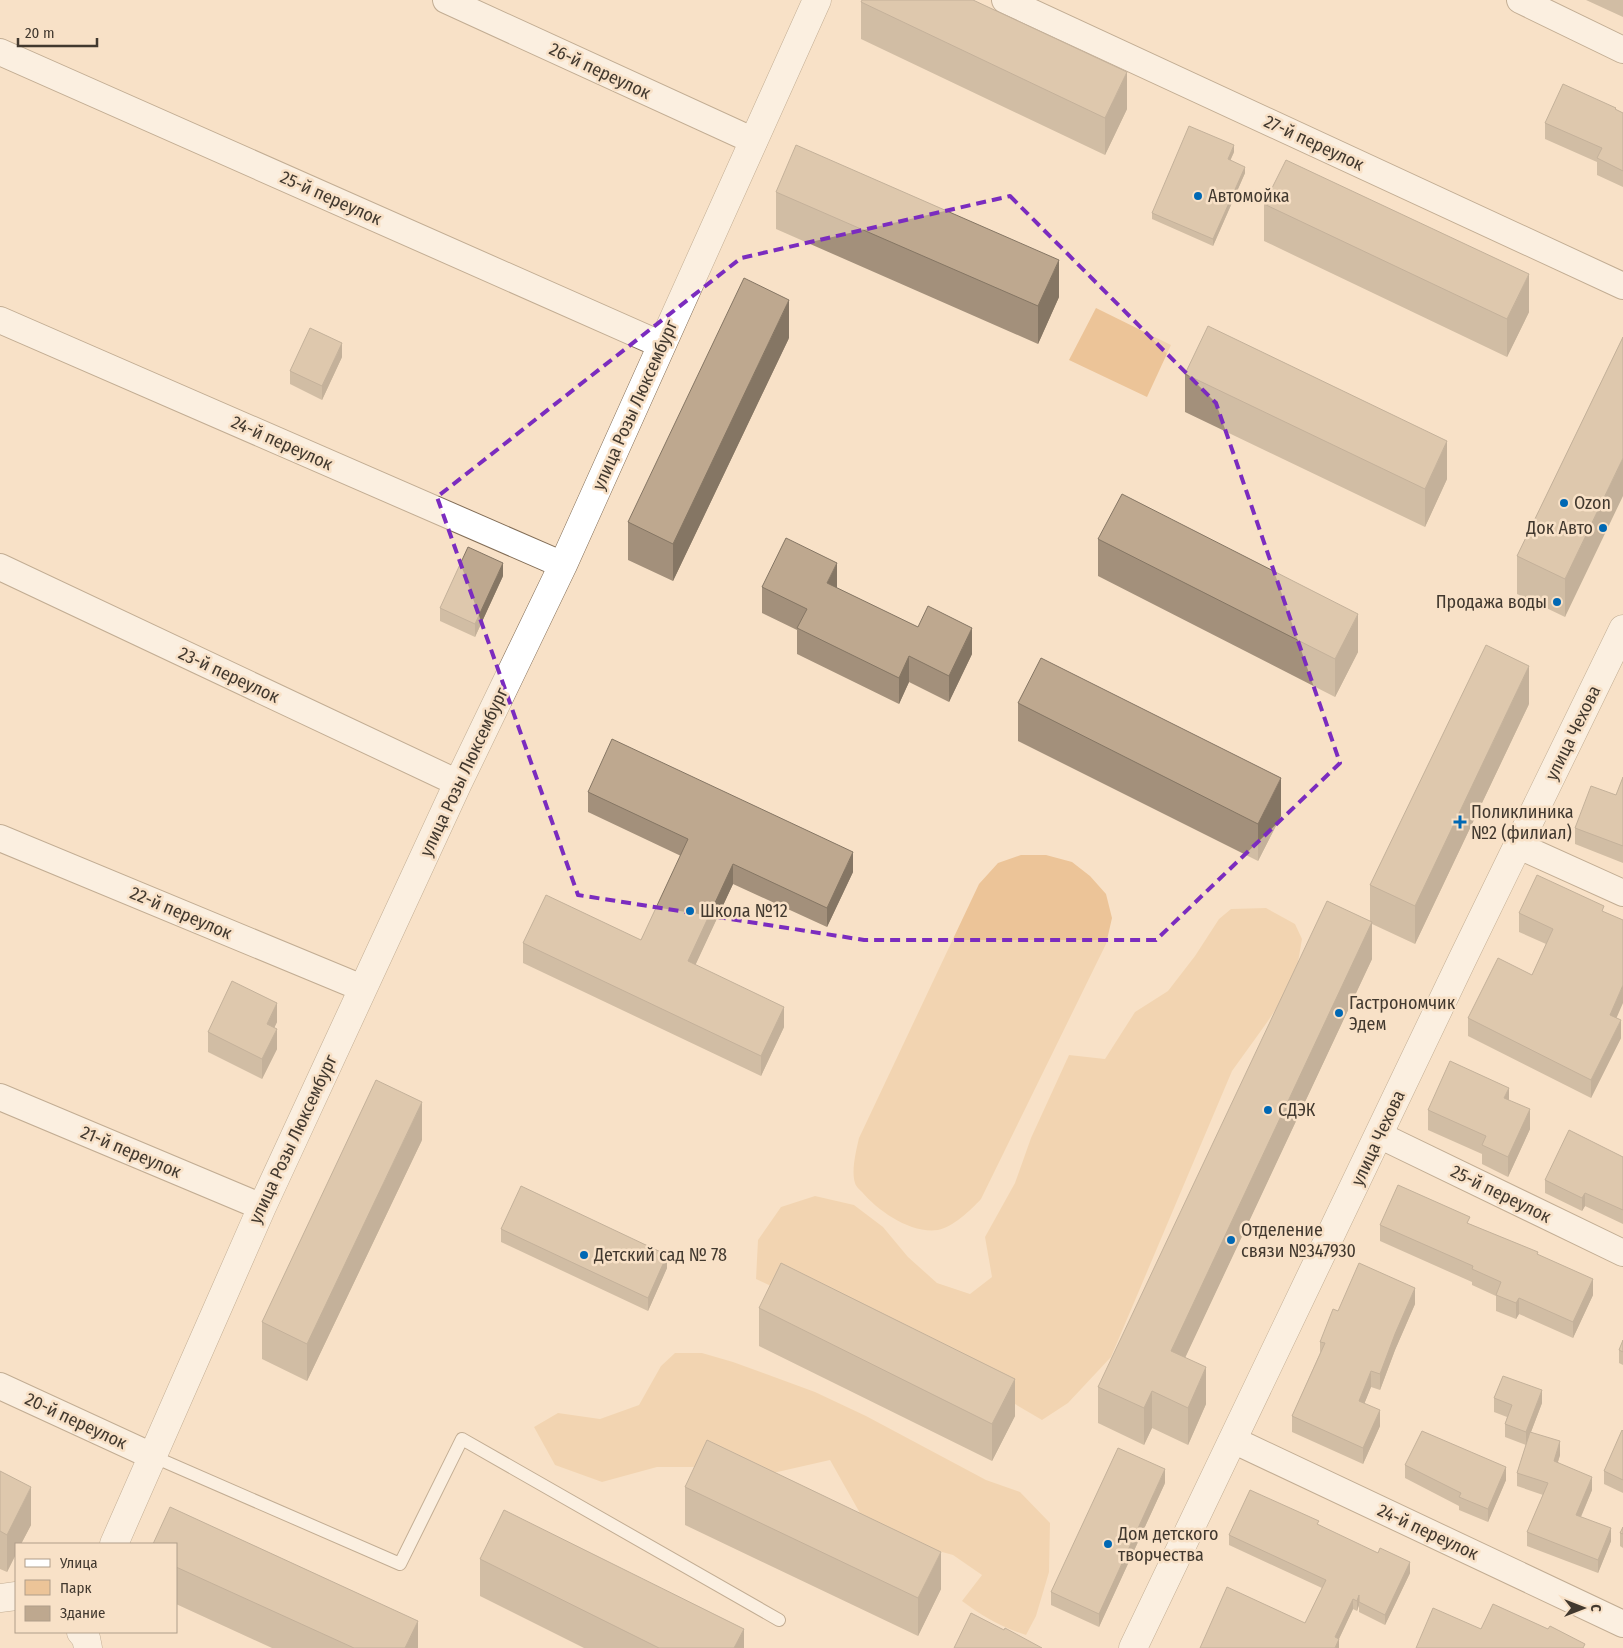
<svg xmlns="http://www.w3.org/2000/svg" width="1623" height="1648" font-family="'Fira Sans Condensed',sans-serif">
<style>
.green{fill:#ecc498}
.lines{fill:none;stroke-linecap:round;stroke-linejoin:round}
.service-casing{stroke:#826d56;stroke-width:14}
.minor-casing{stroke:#826d56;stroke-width:28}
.tertiary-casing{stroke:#826d56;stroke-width:29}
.secondary-casing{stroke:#826d56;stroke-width:29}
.service{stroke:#fff;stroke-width:12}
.minor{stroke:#fff;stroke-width:26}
.tertiary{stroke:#fff;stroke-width:28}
.secondary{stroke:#fff;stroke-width:28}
.wall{fill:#a3907b}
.shaded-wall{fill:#857664}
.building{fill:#bea88f;stroke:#857664}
.marked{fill:none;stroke:#7b2cbf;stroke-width:4;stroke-dasharray:10 6;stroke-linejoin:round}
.poi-dot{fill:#0068b4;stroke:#f8e1c7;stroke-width:2}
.labels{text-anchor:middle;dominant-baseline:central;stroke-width:5;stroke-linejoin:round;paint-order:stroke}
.street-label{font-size:18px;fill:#42392f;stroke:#f8e1c7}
.poi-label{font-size:18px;fill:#42392f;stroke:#f8e1c7;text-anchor:start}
</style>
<rect width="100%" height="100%" fill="#f8e1c7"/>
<!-- green -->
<path class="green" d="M1096 308 1171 345 1147 397 1069 360Z
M1021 855H1046L1072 862 1090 876 1106 894 1112 918 1106 944 981 1199C971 1210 953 1227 938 1230 911 1234 878 1211 862 1192 860 1190 856 1187 855 1183 851 1171 856 1151 859 1138L979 884 998 863Z
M1266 908 1295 924 1302 939 1295 980 1268 1021 1232 1071 1111 1357 1068 1403 1042 1420 998 1394 756 1279 758 1240 781 1207 815 1196 854 1205 883 1227 908 1257 937 1283 970 1294 992 1277 985 1237 1015 1183 1031 1138 1069 1055 1105 1059 1135 1012 1168 991 1195 956 1219 919 1231 909Z
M675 1353H702L733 1362 815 1392 866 1416 986 1480 1020 1492 1050 1523 1049 1572 1036 1616 1026 1635C1001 1627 982 1616 962 1601L982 1575 953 1555 906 1542 865 1522 830 1460 756 1477 710 1467H657L602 1482 555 1465 534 1427 558 1413 600 1419 639 1405 661 1366Z"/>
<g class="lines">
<!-- service casing -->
<g class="service-casing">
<path id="service" d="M152 1456 400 1564 462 1439 779 1620"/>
</g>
<!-- minor casing -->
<g class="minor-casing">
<path id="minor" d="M446 0 754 141
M1005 0 1623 286
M1520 0 1623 50
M0 52 662 345
M0 320 563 565
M0 567 458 783
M0 838 362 988
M1519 846 1623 893
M0 1097 262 1207
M1379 1135 1623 1253
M0 1386 152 1456
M1233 1440 1623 1624"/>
</g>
<!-- tertiary casing -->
<g class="tertiary-casing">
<path id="tertiary" d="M114 1544 262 1207 458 783 563 565 817 0
M0 1598 16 1596
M81 1632 86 1638 88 1648"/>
</g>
<!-- secondary casing -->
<g class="secondary-casing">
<path id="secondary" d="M1133 1648 1462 960 1623 629"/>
</g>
<!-- service -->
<use href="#service" class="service"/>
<!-- minor -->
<use href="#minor" class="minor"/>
<!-- tertiary -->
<use href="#tertiary" class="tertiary"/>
<!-- secondary -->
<use href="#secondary" class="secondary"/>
</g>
<!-- wall -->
<path class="wall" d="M1586 0H1623V17Z
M861 2 1127 109 1105 155 861 39Z
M1616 110 1623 113V187L1597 175V162L1545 139V123Z
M1234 152 1230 160 1245 173 1213 246 1152 219V213Z
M776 192 1059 297 1038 344 776 229Z
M1264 204 1529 312 1507 357 1264 241Z
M1623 337 1565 617 1517 594V556Z
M789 338 673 581 628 560V522Z
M342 357 322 400 290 384V371Z
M1185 374 1447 479 1425 527 1185 412Z
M1098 539 1358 652 1335 697 1098 576Z
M503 576 475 637 440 621V608Z
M762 587 837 588 972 654 949 702 909 682 899 704 797 654V630L762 613Z
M1018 703 1281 816 1258 861 1018 741Z
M1529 704 1415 944 1372 924V959L1185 1357 1206 1404 1188 1445 1152 1428 1144 1445 1098 1423V1387L1370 921V885Z
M1623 777V863L1575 844V828L1616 795Z
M588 792 853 872 827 927 733 884 695 965 784 1027 761 1076 523 963V943L641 940 681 856 588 812Z
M1604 912 1616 1018 1621 1038 1591 1098 1468 1036V1018L1532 975 1546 944 1519 932V913Z
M277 1022 274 1027 277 1049 262 1079 208 1052V1032Z
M1509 1100 1530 1129 1508 1177 1482 1164V1154L1428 1130V1110Z
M422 1140 307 1381 262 1359V1322Z
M1623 1157V1224L1585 1206 1582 1211 1545 1193V1180Z
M1470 1224 1538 1255 1593 1295 1573 1338 1519 1314 1516 1319 1496 1311V1296L1472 1285V1282L1380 1241V1225Z
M501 1229 667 1268 648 1311 501 1242Z
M1415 1304 1395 1350 1380 1390 1371 1387 1364 1404 1380 1426 1363 1464 1292 1432V1416L1320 1353V1342L1338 1311Z
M759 1308 1015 1416 992 1461 759 1346Z
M1623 1340V1365L1619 1363V1350Z
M1494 1398 1542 1403 1531 1432 1560 1455 1558 1462 1592 1490 1581 1517 1611 1541 1598 1573 1527 1546V1532L1543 1495 1517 1486V1473L1526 1445 1505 1437V1424L1507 1417 1494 1412Z
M1623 1431V1493L1604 1484V1471Z
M1405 1465 1506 1480 1488 1522 1459 1510V1506L1405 1478Z
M0 1471 31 1525 21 1544H16V1554L7 1572 0 1569Z
M1165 1483 1099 1627 1051 1605V1592Z
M685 1487 941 1589 918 1636 685 1525Z
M1319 1525 1410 1573 1385 1625 1359 1612V1605L1357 1611 1353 1609 1339 1639V1648L1305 1623 1322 1588 1229 1545V1535Z
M1623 1527V1548L1620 1546V1533Z
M176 1544 418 1648H272L176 1604Z
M480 1559 744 1648H584L480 1596Z"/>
<!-- shaded-wall -->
<path class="shaded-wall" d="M1127 72V109L1105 155V118Z
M1234 145V152L1228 166V159Z
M1245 167V173L1213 246V239Z
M1059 260V297L1038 344V306Z
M1529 274V312L1507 357V319Z
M789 300V338L673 581V544Z
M342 343V357L322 400V386Z
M1447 441V479L1425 527V489Z
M1623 458V496L1565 617V579Z
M503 563V576L475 637V624Z
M837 563V589L827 583Z
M1358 614V652L1335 697V659Z
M972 628V654L949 702V676Z
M909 656V682L899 704V678Z
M1529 666V704L1415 944V906Z
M1281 778V816L1258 861V824Z
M853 852V872L827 927V908Z
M733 864V884L688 981V961Z
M1372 922V959L1171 1388V1351Z
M1623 985V1003L1610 1033V1015Z
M277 1003V1022L267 1044V1024Z
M784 1007V1027L761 1076V1056Z
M1621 1020V1038L1591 1098V1080Z
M277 1029V1049L262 1079V1059Z
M1509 1088V1108L1504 1098Z
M422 1102V1140L307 1381V1344Z
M1530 1109V1129L1508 1177V1157Z
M1585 1193V1206L1582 1211V1198Z
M667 1255V1268L648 1311V1298Z
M1593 1279V1295L1573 1338V1322Z
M1415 1288V1304L1395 1350 1380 1390V1374L1395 1334Z
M1519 1298V1314L1516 1319V1303Z
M1206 1367V1404L1188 1445V1408Z
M1371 1371V1387L1359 1417V1401Z
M1015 1379V1416L992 1461V1424Z
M1542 1390V1403L1526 1445V1432Z
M1152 1391V1428L1144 1445V1408Z
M1380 1410V1426L1363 1464V1448Z
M1560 1441V1455L1554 1474V1461Z
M1506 1467V1480L1488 1522V1509Z
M1165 1469V1483L1099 1627V1614Z
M1592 1477V1490L1576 1528V1515Z
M31 1487V1525L21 1544H16V1554L7 1572V1535Z
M1611 1528V1541L1598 1573V1560Z
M941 1552V1589L918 1636V1598Z
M1410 1562V1573L1385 1625V1615Z
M1359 1595V1605L1357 1611V1601Z
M1353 1599V1609L1335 1647V1637Z
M418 1621V1648H405Z
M744 1629V1648H734Z
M1339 1639V1648H1335Z"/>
<!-- building -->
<path class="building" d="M862 0H973L1127 72 1105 118 861 2Z
M1563 84 1616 108 1615 109 1623 113V171L1597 158 1602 148 1545 123Z
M1189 126 1234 145 1228 159 1245 167 1213 239 1152 213Z
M796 145 1059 260 1038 306 776 192Z
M1286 160 1529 274 1507 319 1264 204Z
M744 278 789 300 673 544 628 522Z
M1208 326 1447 441 1425 489 1185 374Z
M310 328 342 343 322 386 290 371Z
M1623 337V458L1565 579 1517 556Z
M1122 494 1358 614 1335 659 1098 539Z
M786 538 837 563 827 583 918 627 928 606 972 628 949 676 909 656 899 678 797 628 807 609 762 587Z
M468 547 503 563 475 624 440 608Z
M1486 645 1529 666 1415 906 1370 885Z
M1041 658 1281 778 1258 824 1018 703Z
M612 739 853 852 827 908 733 864 688 961 784 1007 761 1056 523 943 546 895 641 940 688 839 588 792Z
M1623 777V846L1575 828 1591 786 1616 795Z
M1537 875 1604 906 1602 911 1623 920V985L1610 1015 1621 1020 1591 1080 1468 1018 1498 958 1532 975 1553 929 1519 913Z
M1327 901 1372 922 1171 1351 1206 1367 1188 1408 1152 1391 1144 1408 1098 1387Z
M232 981 277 1003 267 1024 277 1029 262 1059 208 1032Z
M1450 1061 1509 1088 1504 1098 1530 1109 1508 1157 1482 1145 1486 1136 1428 1110Z
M376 1080 422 1102 307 1344 262 1322Z
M1569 1130 1623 1157V1210L1585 1193 1582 1198 1545 1180Z
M1398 1185 1470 1217 1467 1223 1538 1252 1537 1254 1593 1279 1573 1322 1519 1298 1516 1303 1496 1295 1501 1282 1472 1269 1473 1266 1380 1225Z
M521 1186 667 1255 648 1298 501 1229Z
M781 1263 1015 1379 992 1424 759 1308Z
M1359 1263 1415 1288 1395 1334 1380 1374 1371 1371 1359 1401 1380 1410 1363 1448 1292 1416 1325 1343 1320 1342 1333 1309 1338 1311Z
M1623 1340V1352L1619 1350Z
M1503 1376 1542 1390 1526 1432 1505 1424 1512 1405 1494 1398Z
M1622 1430 1623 1431V1480L1604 1471Z
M1422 1431 1506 1467 1488 1509 1459 1497 1461 1493 1405 1465Z
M1530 1432 1560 1441 1554 1461 1592 1477 1576 1515 1611 1528 1598 1560 1527 1532 1548 1483 1517 1473Z
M707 1440 941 1552 918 1598 685 1487Z
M1118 1448 1165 1469 1099 1614 1051 1592Z
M0 1471 31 1487 7 1535 0 1531Z
M1250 1490 1319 1521 1317 1524 1378 1553 1380 1548 1410 1562 1385 1615 1359 1602V1595L1357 1601 1353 1599 1335 1637 1339 1639 1335 1648H1200L1227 1587 1305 1623 1326 1580 1229 1535Z
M170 1507 418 1621 405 1648H354L176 1567V1544H153Z
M504 1510 744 1629 734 1648H659L480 1559Z
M1623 1527V1534L1620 1533Z
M1493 1604 1548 1629 1550 1626 1585 1644 1583 1648H1416L1433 1608 1481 1629Z
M971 1613 1004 1630 1005 1628 1042 1648H954Z"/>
<!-- marked area -->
<path d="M0 0H1623V1648H0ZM1010 196 1216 403 1340 763 1156 940H864L578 895 437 497 741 258Z" fill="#f8e1c7" fill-opacity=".55" fill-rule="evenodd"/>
<path class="marked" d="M1010 196 1216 403 1340 763 1156 940H864L578 895 437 497 741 258Z"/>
<!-- markers -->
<g class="poi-dot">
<circle cx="1198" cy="196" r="5"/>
<circle cx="1564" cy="503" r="5"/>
<circle cx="1603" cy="528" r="5"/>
<circle cx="1557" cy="602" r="5"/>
<path d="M1457.5 814.5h5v5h5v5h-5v5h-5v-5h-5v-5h5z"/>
<circle cx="690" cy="911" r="5"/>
<circle cx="1339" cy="1013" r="5"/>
<circle cx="1268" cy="1110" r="5"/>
<circle cx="1231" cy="1240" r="5"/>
<circle cx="584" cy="1255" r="5"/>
<circle cx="1108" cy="1544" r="5"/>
</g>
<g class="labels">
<!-- street labels -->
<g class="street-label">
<text transform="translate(600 71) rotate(25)">26-й переулок</text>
<text transform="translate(1314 143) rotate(25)">27-й переулок</text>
<text transform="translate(331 198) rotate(24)">25-й переулок</text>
<text transform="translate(635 405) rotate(-66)">улица Розы Люксембург</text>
<text transform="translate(282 443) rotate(24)">24-й переулок</text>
<text transform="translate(229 675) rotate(25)">23-й переулок</text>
<text transform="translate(1573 733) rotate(-64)">улица Чехова</text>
<text transform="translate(464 772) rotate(-65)">улица Розы Люксембург</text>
<text transform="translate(181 913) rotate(23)">22-й переулок</text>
<text transform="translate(1378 1138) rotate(-65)">улица Чехова</text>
<text transform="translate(293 1139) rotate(-65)">улица Розы Люксембург</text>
<text transform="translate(131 1152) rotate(23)">21-й переулок</text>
<text transform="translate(1501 1194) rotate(26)">25-й переулок</text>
<text transform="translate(76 1421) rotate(25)">20-й переулок</text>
<text transform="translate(1428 1532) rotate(25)">24-й переулок</text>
</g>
<!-- poi labels -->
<g class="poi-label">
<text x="1208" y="196">Автомойка</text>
<text x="1574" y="503">Ozon</text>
<text x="1593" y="528" text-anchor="end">Док Авто</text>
<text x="1547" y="602" text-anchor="end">Продажа воды</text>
<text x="1471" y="812">Поликлиника<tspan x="1471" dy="21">№2 (филиал)</tspan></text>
<text x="700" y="911">Школа №12</text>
<text x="1349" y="1003">Гастрономчик<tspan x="1349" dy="21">Эдем</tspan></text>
<text x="1278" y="1110">СДЭК</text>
<text x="1241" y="1230">Отделение<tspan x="1241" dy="21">связи №347930</tspan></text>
<text x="594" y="1255">Детский сад № 78</text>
<text x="1118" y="1534">Дом детского<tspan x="1118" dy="21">творчества</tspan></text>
</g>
</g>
<!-- legend -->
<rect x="15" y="1543" width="162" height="90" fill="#f8e1c7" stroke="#af9e8a"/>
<rect x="25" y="1559" width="25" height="8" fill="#ffffff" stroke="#af9e8a"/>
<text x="60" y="1568" font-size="15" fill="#42392f">Улица</text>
<rect x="25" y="1580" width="25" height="15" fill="#ecc498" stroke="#af9e8a"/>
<text x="60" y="1593" font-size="15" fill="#42392f">Парк</text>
<rect x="25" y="1606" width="25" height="15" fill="#bea88f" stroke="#af9e8a"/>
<text x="60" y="1618" font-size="15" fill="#42392f">Здание</text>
<!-- north arrow -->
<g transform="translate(1583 1608) rotate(90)" stroke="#f8e1c7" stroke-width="4" paint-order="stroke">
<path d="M0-4L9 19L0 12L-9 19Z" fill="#42392f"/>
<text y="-8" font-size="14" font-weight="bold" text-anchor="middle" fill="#42392f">С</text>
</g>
<!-- scale -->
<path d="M18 38v8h79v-8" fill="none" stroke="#42392f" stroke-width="2.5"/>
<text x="25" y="38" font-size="15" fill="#42392f" stroke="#f8e1c7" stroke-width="4" paint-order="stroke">20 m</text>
</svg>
